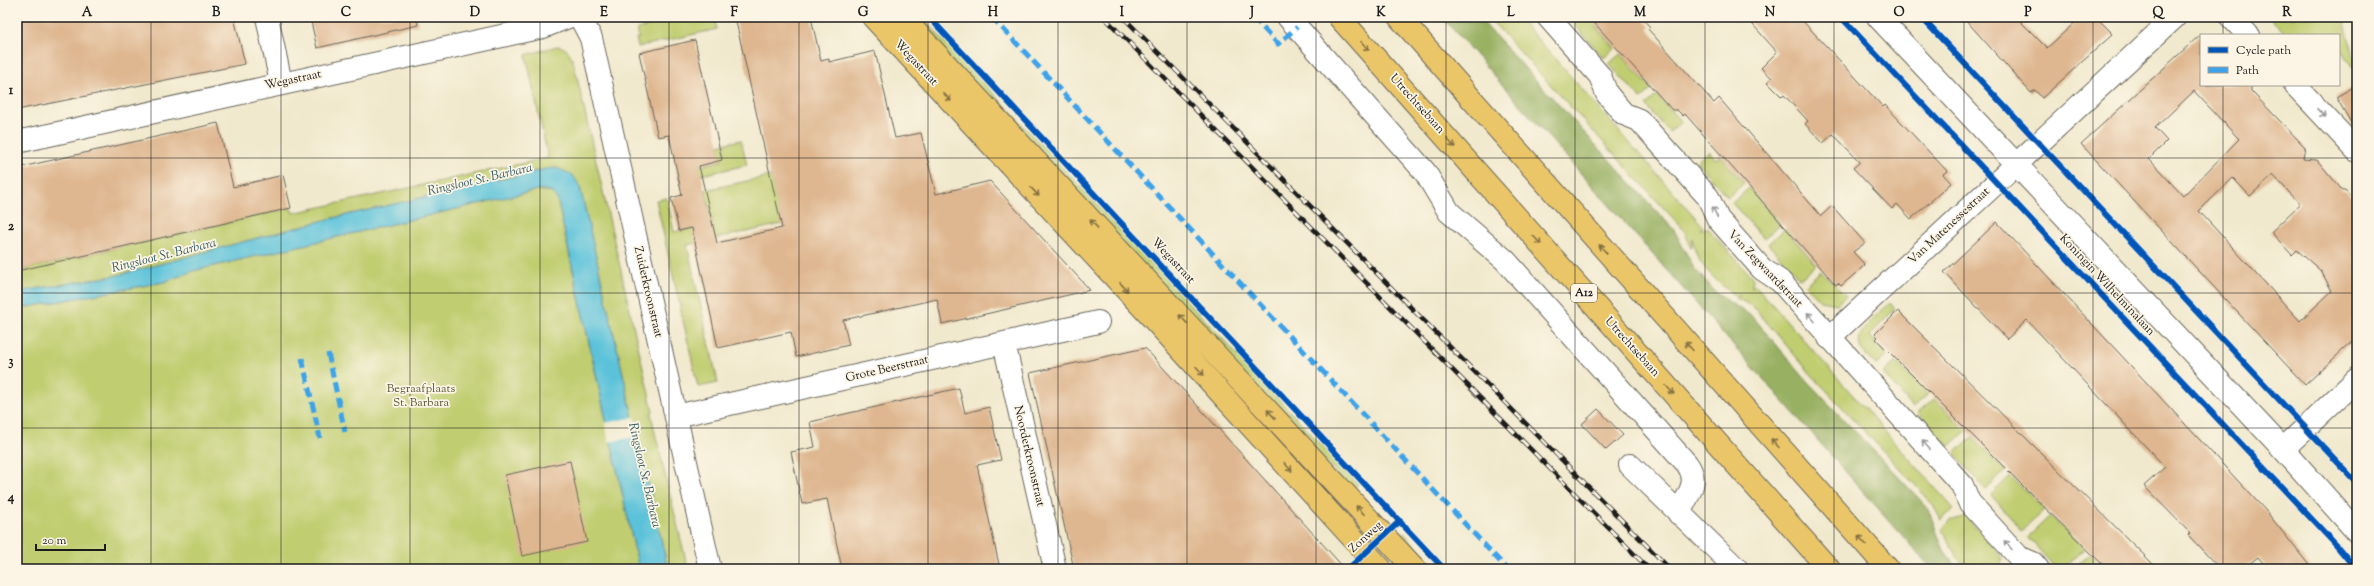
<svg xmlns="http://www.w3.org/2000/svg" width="2374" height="586" font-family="'Sorts Mill Goudy',serif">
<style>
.green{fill:#c0cd6f;stroke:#6e7446}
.forest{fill:#98b062;stroke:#5a663f}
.water{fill:#5cc2da;stroke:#3c6f7b}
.pier{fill:#f1e9cd}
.building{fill:#deb68f;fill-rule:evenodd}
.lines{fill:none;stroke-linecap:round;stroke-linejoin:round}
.minor-casing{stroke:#67645a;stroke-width:24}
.major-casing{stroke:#67645a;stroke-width:24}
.highway-casing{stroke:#67645a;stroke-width:24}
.minor{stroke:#fff;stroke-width:22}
.major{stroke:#ebc669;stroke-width:22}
.highway{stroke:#ebc669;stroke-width:22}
.rail-casing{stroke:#1c1c1c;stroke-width:4.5}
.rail{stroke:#fcf5e5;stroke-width:3;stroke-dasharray:9;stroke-linecap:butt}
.quiet{stroke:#3da2ea;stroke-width:5;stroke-dasharray:10 5;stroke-linecap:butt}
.cycleway-casing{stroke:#fcf5e5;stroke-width:8}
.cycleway{stroke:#0057b8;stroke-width:6}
.oneway{stroke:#847142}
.oneway2{stroke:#999}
.grid{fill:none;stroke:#1c1c1c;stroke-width:1;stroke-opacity:0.55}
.labels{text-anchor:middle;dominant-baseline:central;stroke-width:3.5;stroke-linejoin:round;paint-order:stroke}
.shield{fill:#fcf5e5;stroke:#5f5d58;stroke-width:1}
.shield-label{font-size:11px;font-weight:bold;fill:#1c1c1c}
.street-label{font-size:12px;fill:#1c1c1c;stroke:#fcf5e5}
.park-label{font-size:12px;fill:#555a39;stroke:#fcf5e5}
.water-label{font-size:13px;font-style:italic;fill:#365e68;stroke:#fcf5e5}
.neatline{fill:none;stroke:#1c1c1c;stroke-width:1.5}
.grid-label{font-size:13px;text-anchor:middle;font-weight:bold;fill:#1c1c1c}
</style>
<rect width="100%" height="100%" fill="#fcf5e5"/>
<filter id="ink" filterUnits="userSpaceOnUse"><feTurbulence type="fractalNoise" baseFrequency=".025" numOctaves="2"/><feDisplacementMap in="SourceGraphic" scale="8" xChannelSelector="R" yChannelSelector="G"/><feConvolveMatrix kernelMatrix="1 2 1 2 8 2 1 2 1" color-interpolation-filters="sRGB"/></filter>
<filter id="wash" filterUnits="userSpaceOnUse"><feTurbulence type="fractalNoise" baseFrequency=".012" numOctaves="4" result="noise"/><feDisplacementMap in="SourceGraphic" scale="16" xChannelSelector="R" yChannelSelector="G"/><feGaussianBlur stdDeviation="0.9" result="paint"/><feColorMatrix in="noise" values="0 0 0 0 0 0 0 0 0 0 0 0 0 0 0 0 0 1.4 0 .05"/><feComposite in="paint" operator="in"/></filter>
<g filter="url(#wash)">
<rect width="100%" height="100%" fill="#f1e9cd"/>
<!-- green -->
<path class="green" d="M688 17H714L717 29 638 47 636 38H639L637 29Z
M911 17H922L1358 484 1352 490Z
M1488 17H1518L1703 226 1700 229 1707 228 1753 278 1752 287 1755 285 1954 509 1941 520 1931 502 1810 373 1757 311 1747 303 1735 298 1741 295 1735 296C1717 281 1694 264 1693 238L1691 247 1684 230Z
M1581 17H1588L1615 48 1604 58 1574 24Z
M2269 17H2343L2357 67 2353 69 2343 51 2339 53V35H2280L2284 32Z
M557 46C571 47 573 61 576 73L653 412 651 413 655 433 688 569H668L580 187 546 169 325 220 119 275 17 292V271L291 208 293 213 548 158 526 55Z
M1620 54 1652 89 1641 99 1609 64Z
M1657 95 1681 122 1669 132 1646 105Z
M741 140 747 165 679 180 677 171 722 161 718 145Z
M1709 151 1716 159 1720 156 1744 183 1728 197 1696 162Z
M771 176 782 224 687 245 718 383 698 387 656 200 667 198 674 232 679 231 713 224 705 190Z
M1749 188 1780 224 1764 239 1732 203Z
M537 190 551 192 557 199 639 569H17V309L164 282 193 271Z
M1785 229 1816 265 1800 279 1768 244Z
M1821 271 1846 296 1837 304 1820 301 1805 285Z
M1890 303 1895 309 1869 336 1887 356 1876 365C1872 360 1865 355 1861 349 1852 332 1880 313 1890 303Z
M1896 362 1928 394 1913 408 1883 373Z
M1934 399 1966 431 1949 447 1918 413Z
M1972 437 2005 471 1986 490 1954 454Z
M2010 476 2045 510 2022 531 1991 495Z
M1966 516 2003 558 1998 569C1990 569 1979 571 1972 569 1957 564 1948 541 1943 528L1950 521Z
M2050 516 2084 549 2061 569H2056L2028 537Z
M1404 533 1437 569H1427L1394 534Z
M2089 554 2104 569H2073Z"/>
<!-- forest -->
<path class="forest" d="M1442 17H1478L1674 230 1694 268 1717 294 1753 317 1807 381 1926 506C1938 528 1939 552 1959 569H1932Z"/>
<!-- water -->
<path class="water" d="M557 168 573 175 580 187 668 569H639L558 202C555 191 547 189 537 190L193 271 164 282 17 309V292L119 275 325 220 546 169Z"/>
<!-- pier -->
<path class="pier" d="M635 417 639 436 609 442 605 423Z"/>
<g id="blocks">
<!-- building -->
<path class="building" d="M17 17H234L245 64 17 110Z
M310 17H417L418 25 317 48Z
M735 17H811L821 61 829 59V62L875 51 895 138 921 133 936 194 990 181 1090 290 942 324 937 299 843 320 849 345 796 357 791 332 718 348 692 228 679 231 671 198 682 195 669 135 658 137 639 53 695 40 722 160 699 166 717 243 782 228Z
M1589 17H1641L1650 27 1648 29 1714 103 1719 98 1821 216 1832 206 1865 243 1853 252 1865 265 1841 286 1838 283 1836 285 1685 114 1683 116 1677 110H1672Z
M1746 17H1799L1883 107 1885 105 1947 171 1943 174 1951 183 1911 219 1897 204 1892 209 1853 168 1860 162 1833 134 1823 143 1805 124 1808 121 1784 95 1782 97 1767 82 1772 78 1761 68 1777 52Z
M1963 17H2016L2047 48 2081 17H2096L2113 34 2042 98 2035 90 2031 93Z
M2201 34V85H2251V91L2305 147 2303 159 2317 160 2342 190H2345L2357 203V337L2305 385 2081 144ZM2194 91 2239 139 2183 196 2149 159 2167 141 2155 128ZM2273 175 2300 204 2271 232 2292 255 2297 250 2321 271 2332 291 2300 321 2199 211 2233 178 2250 196Z
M2357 85V133L2336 97Z
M218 123 233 187 283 175 291 208 17 271V168Z
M1997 222 2266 511 2312 569H2268L2258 557 2243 569H2220L2188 535 2190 533 2144 486 2165 467 2027 320 2007 339 1944 272Z
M1898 311 1920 333 2158 569H2107L2029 492 1876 339 1878 337 1875 334Z
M1145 348 1246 459 1345 569H1074L1030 373Z
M959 388 965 413 989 407 1001 460 977 465 1000 569H842L827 499 802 504 791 452 815 447 810 422Z
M1598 409 1623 435 1606 450 1582 424Z
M570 461 587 542 522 556 505 475Z"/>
</g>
</g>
<g filter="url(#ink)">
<use href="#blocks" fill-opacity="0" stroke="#67645a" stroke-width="1"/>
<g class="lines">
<!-- minor casing -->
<g class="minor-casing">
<path id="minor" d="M267 17 281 83
M580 17 591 38 710 569
M1288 17 1425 172 1449 212 1505 260 1687 464C1701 483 1686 496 1679 514
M1548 17 1600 76 1607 94 1624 114 1639 120 1708 197 1718 219 1762 269 1780 281 1962 485 1969 502 2019 557 2033 563 2038 569
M1878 17 2283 449 2357 532
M2231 17 2248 35
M2295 85 2357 151
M17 142 543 27 568 17
M1829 338 2175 17
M1004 343 1055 569
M676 416 1098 322
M2283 449 2357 379
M1630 465 1737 569"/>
</g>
<!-- major casing -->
<g class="major-casing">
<path id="major" d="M873 17 1146 311 1381 569
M902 17 1415 569"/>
</g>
<!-- highway casing -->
<g class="highway-casing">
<path id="highway" d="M1339 17 1829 569
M1399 17 1888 569"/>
</g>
<!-- minor -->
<use href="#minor" class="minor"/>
<!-- major -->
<use href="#major" class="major"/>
<!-- highway -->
<use href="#highway" class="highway"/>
<!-- rail casing -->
<g class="rail-casing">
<path id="rail" d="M1104 17 1649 569
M1123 17 1670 569"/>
</g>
<!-- rail -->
<use href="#rail" class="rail"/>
<!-- quiet -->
<path class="quiet" d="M992 17 1507 569
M1253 17 1278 44 1297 27
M328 353 345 432
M302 358 320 438"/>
<!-- cycleway casing -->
<g class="cycleway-casing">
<path id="cycleway" d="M929 17 1444 569
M1841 17 2336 545 2356 569
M1921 17 2357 483
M1348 569 1400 521"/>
</g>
<!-- cycleway -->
<use href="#cycleway" class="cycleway"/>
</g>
<!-- one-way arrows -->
<defs><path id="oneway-shaft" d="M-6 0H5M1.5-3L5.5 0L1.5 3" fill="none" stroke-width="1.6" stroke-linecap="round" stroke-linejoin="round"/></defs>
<g class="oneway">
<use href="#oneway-shaft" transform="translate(1365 46) rotate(48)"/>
<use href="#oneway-shaft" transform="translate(947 97) rotate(47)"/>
<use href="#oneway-shaft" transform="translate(1451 143) rotate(48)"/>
<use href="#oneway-shaft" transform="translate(1035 192) rotate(47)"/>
<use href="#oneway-shaft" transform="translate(1094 224) rotate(-133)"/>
<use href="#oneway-shaft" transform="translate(1537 240) rotate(48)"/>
<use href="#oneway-shaft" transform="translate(1603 249) rotate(-132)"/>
<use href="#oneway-shaft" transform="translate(1124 287) rotate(47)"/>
<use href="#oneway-shaft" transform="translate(1183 319) rotate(-133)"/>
<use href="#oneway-shaft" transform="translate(1689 346) rotate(-132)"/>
<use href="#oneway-shaft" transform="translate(1200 371) rotate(48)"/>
<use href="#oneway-shaft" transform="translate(1670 390) rotate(48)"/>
<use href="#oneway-shaft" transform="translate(1271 414) rotate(-133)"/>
<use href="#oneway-shaft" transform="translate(1775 443) rotate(-132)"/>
<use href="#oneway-shaft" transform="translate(1288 467) rotate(48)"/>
<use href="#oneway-shaft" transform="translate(1360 510) rotate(-133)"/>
<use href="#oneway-shaft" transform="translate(1862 540) rotate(-132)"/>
</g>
<g class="oneway2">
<use href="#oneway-shaft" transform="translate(2321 113) rotate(47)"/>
<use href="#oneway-shaft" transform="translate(1715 212) rotate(-114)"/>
<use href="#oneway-shaft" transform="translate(1811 317) rotate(-131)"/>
<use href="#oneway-shaft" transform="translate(1926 445) rotate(-132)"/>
<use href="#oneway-shaft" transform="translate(2008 545) rotate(-132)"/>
</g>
</g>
<!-- grid -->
<path class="grid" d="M151 17V569M281 17V569M410 17V569M540 17V569M669 17V569M799 17V569M928 17V569M1058 17V569M1187 17V569M1316 17V569M1446 17V569M1575 17V569M1705 17V569M1834 17V569M1964 17V569M2093 17V569M2223 17V35M2223 85V569M17 158H2357M17 293H2357M17 428H2357"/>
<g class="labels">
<!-- shield labels -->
<rect class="shield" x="1571" y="284" width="26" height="18" rx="3"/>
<g class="shield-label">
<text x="1584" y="293">A12</text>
</g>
<!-- street labels -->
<g class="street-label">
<text transform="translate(916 63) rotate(47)">Wegastraat</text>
<text transform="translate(293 80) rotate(-12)">Wegastraat</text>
<text transform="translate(1417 104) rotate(48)">Utrechtsebaan</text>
<text transform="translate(1949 226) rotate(-43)">Van Matenessestraat</text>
<text transform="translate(1173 261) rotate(47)">Wegastraat</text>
<text transform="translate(1765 269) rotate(46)">Van Zegwaardstraat</text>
<text transform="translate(2107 285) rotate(47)">Koningin Wilhelminalaan</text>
<text transform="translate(648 292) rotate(77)">Zuiderkroonstraat</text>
<text transform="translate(1632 347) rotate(48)">Utrechtsebaan</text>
<text transform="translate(887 369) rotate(-13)">Grote Beerstraat</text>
<text transform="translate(1029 456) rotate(77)">Noorderkroonstraat</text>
<text transform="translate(1366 537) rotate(-42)">Zonweg</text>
</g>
<!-- park labels -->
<g class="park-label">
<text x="421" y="389">Begraafplaats<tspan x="421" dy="14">St. Barbara</tspan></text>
</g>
<!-- water labels -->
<g class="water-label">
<text transform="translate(480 180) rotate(-13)">Ringsloot St. Barbara</text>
<text transform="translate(164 256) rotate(-14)">Ringsloot St. Barbara</text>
<text transform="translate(644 475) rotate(77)">Ringsloot St. Barbara</text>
</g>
</g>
<!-- margin -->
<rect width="2374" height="586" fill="none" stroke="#fcf5e5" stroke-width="44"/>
<!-- legend -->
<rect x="2200" y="34" width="140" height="52" fill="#fcf5e5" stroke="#a29e95"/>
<rect x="2208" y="47" width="20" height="6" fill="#0057b8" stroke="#a29e95"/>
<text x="2236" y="54" font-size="12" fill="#1c1c1c">Cycle path</text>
<rect x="2208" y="67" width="20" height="6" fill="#3da2ea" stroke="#a29e95"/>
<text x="2236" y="74" font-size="12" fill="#1c1c1c">Path</text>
<!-- scale -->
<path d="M36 544v6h69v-6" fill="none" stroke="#1c1c1c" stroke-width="2"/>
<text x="42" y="544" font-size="12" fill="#1c1c1c" stroke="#fcf5e5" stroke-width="3" paint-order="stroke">20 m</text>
<rect x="22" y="22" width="2330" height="542" class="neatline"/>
<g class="grid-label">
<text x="87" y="16">A</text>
<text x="216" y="16">B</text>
<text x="346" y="16">C</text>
<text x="475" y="16">D</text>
<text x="604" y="16">E</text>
<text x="734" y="16">F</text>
<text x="863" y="16">G</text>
<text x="993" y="16">H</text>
<text x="1122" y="16">I</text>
<text x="1252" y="16">J</text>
<text x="1381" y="16">K</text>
<text x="1511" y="16">L</text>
<text x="1640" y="16">M</text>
<text x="1770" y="16">N</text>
<text x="1899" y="16">O</text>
<text x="2028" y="16">P</text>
<text x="2158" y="16">Q</text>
<text x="2287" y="16">R</text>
<text x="11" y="94">1</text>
<text x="11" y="230">2</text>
<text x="11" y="365">3</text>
<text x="11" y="501">4</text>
</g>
</svg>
